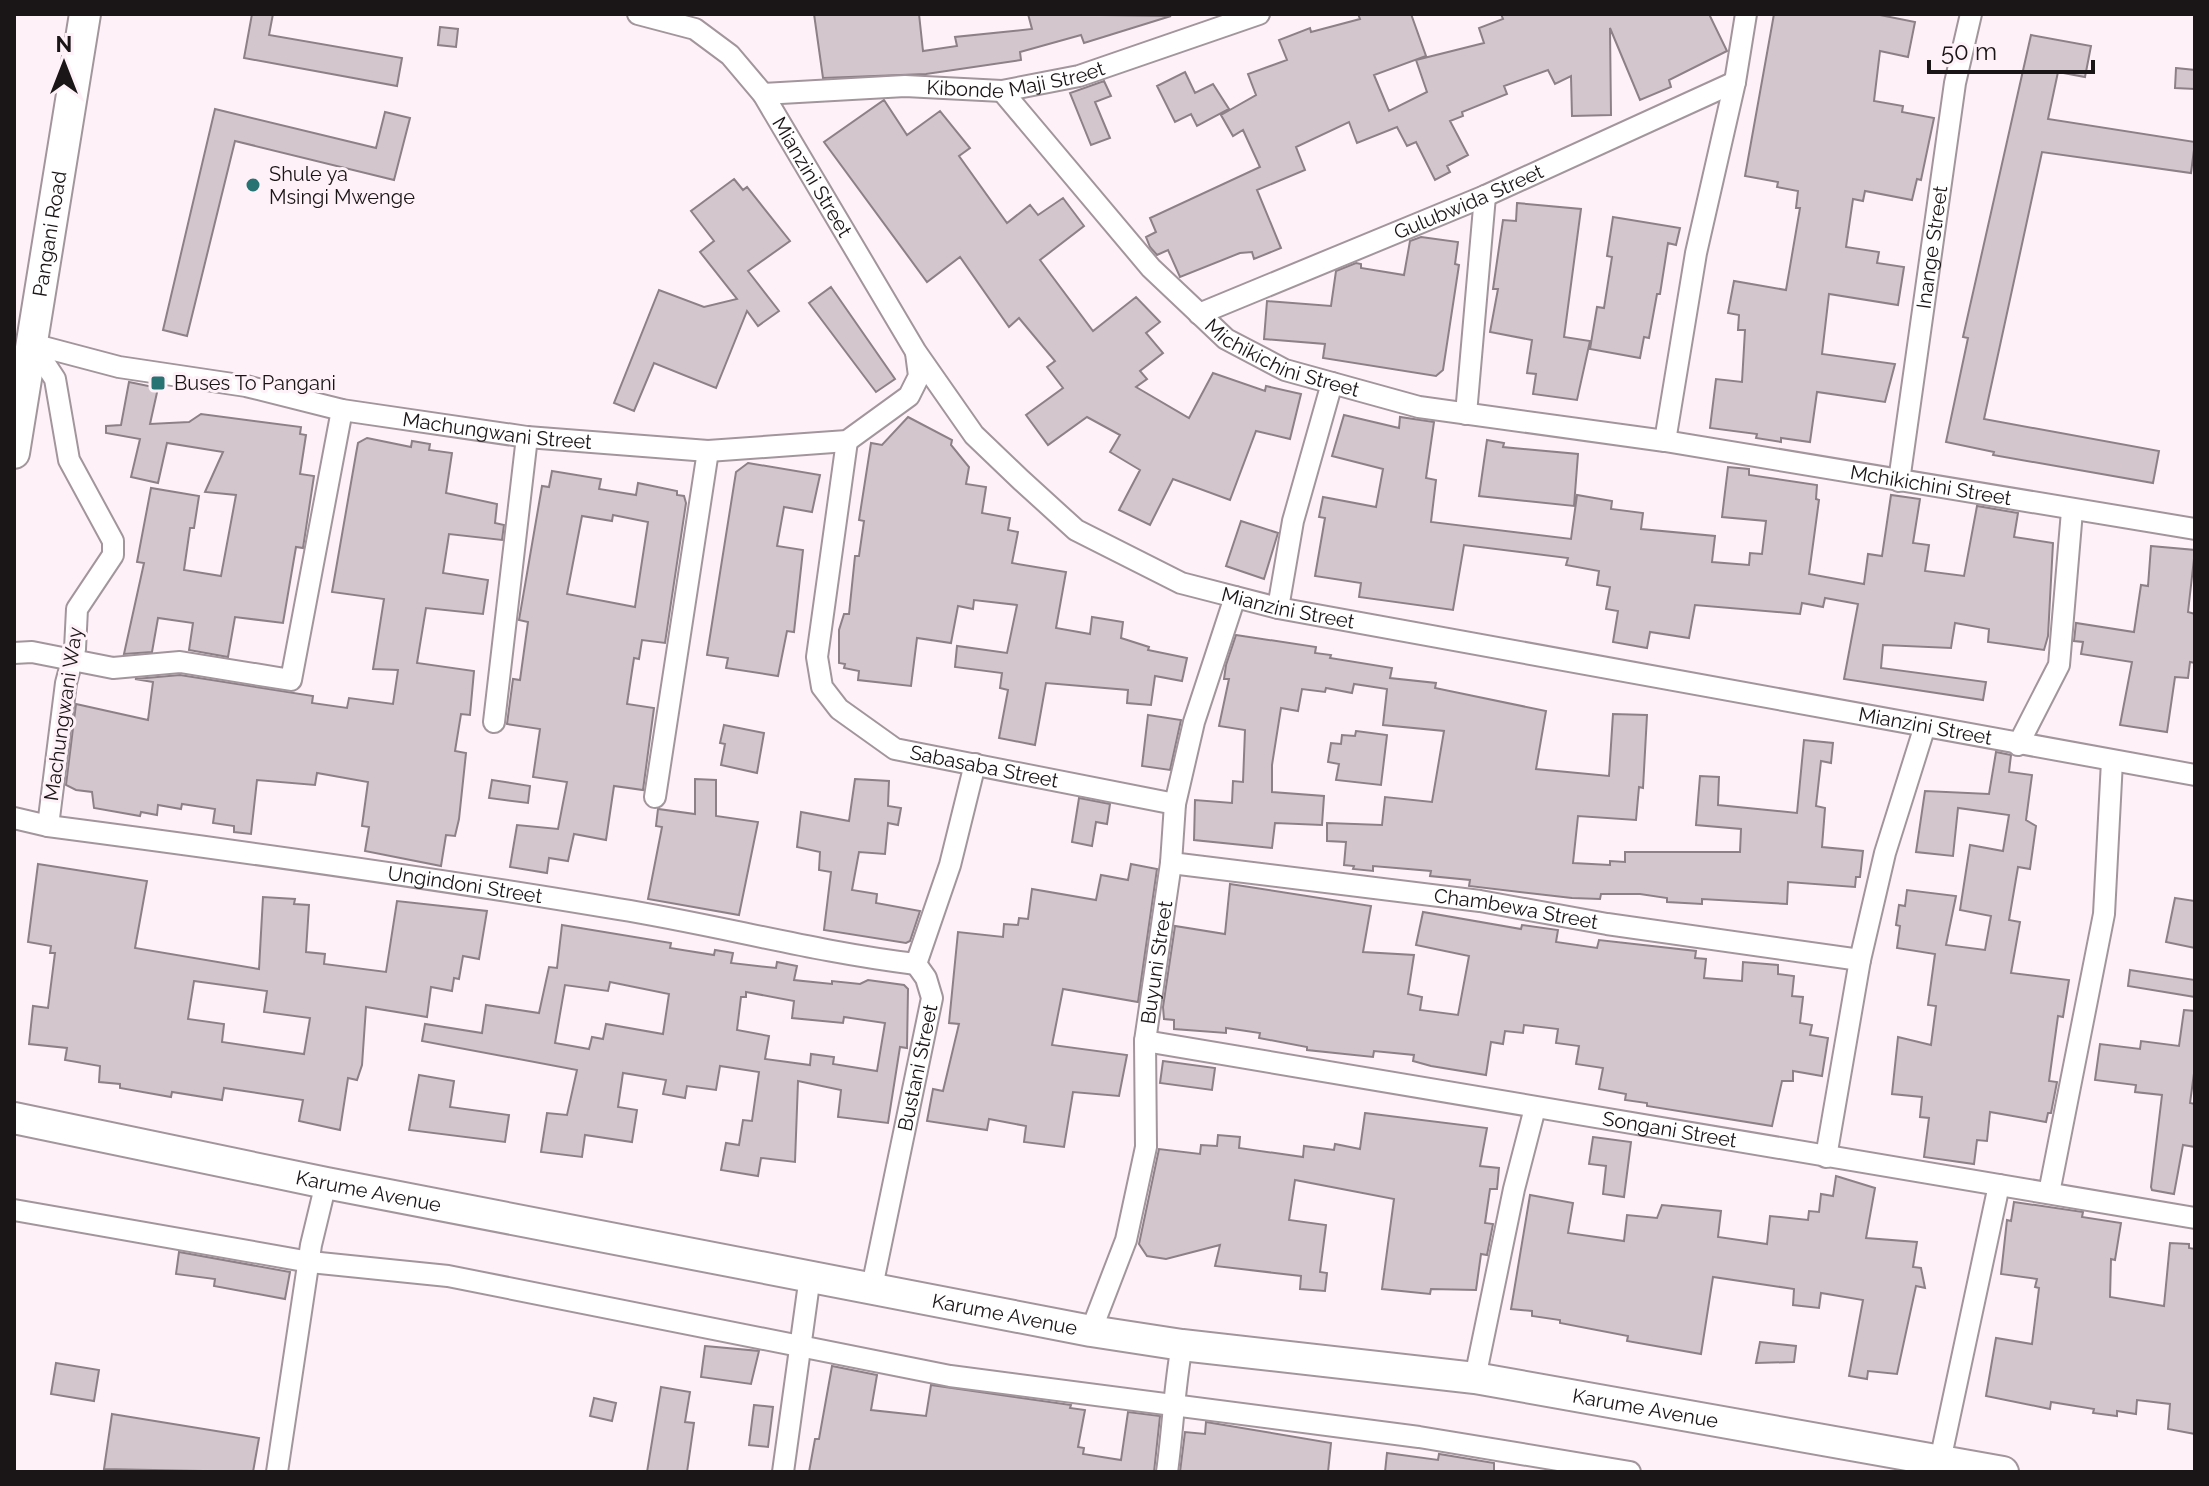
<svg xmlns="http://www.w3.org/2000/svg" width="2209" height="1486" font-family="Raleway,sans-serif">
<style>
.building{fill:#d4c6cd;stroke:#8d8087;stroke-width:2;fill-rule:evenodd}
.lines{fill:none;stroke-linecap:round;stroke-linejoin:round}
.street-casing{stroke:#a3959c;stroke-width:24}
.secondary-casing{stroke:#a3959c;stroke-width:34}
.street{stroke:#fff;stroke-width:20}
.secondary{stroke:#fff;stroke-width:30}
.poi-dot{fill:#277273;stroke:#fef2f8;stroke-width:3}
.labels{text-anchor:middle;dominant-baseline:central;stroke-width:6;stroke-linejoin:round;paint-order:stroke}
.street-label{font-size:20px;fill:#1a1517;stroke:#fef2f8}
.poi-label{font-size:20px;fill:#1a1517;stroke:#fef2f8;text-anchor:start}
</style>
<rect width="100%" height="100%" fill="#fef2f8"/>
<!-- building -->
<path class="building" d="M252 14H273L269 35 402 58 397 86 244 58Z
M814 14H919L923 51 957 46 955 37 1032 29 1028 14 1171 16 1084 43 1081 35 1020 52 1021 60 926 74 823 78Z
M1358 14H1411L1426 56 1374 75 1389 111 1427 92 1416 60 1484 43 1479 28 1503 19 1501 14H1709L1727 51 1669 80 1671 87 1640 100 1610 28 1611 115 1572 116 1571 76 1555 84 1548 70 1504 86 1507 94 1462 112 1463 116 1450 121 1468 155 1447 166 1450 172 1435 180 1416 142 1407 146 1397 127 1357 143 1349 122 1296 147 1305 170 1257 190 1281 248 1254 259 1252 252 1240 253 1180 277 1168 250 1157 255 1150 247 1146 237 1156 232 1150 218 1260 167 1243 130 1233 136 1221 115 1256 95 1248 74 1287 60 1279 40 1310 28 1311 32 1360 19Z
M1774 14H1875L1915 22 1908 57 1880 51 1874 101 1903 106 1902 112 1934 118 1921 180 1917 179 1912 200 1865 191 1863 201 1853 199 1846 247 1879 252 1877 263 1904 267 1898 305 1829 294 1822 354 1895 364 1885 402 1817 392 1810 442 1781 438V442L1756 438 1757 434 1710 428 1716 379 1742 382 1745 330H1738L1739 315 1728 313 1734 281 1786 290 1800 208H1796L1798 191 1777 187 1778 182 1745 176Z
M440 27 458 29 456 47 438 45Z
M2031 35 2091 46 2085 77 2058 72 2048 119 2195 142 2191 173 2042 152 1984 419 2159 451 2153 483 1993 455 1994 452 1946 442 1968 338 1963 337Z
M2176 68 2195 70V89L2175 88Z
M1185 72 1195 93 1213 84 1229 109 1197 126 1191 114 1175 122 1157 86Z
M1104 81 1111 96 1095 102 1110 138 1091 145 1070 93Z
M884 100 907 135 940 111 970 148 959 156 1007 223 1030 205 1038 215 1063 198 1084 226 1040 260 1093 331 1136 297 1160 322 1146 333 1163 353 1140 371 1147 379 1136 387 1189 418 1213 373 1265 391 1266 386 1301 394 1290 439 1256 431 1230 500 1173 479 1150 525 1119 510 1140 470 1110 452 1120 435 1087 417 1048 445 1026 415 1063 388 1047 367 1055 361 1019 318 1009 327 960 257 927 282 824 142Z
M215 109 376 148 385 112 410 118 394 180 235 141 187 336 163 330Z
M734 179 743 190 747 187 790 241 748 271 779 311 758 326 747 311 716 388 654 363 634 411 614 403 659 290 704 307 737 299 700 252 714 241 691 211Z
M1517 203 1581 209 1564 337 1590 341 1577 400 1533 394 1536 374 1527 373 1532 340 1490 332 1498 289H1493L1503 220 1516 221Z
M1613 217 1680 228 1676 245 1668 243 1660 294H1657L1649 338 1644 337 1640 358 1590 349 1597 307 1604 308 1612 257 1607 256Z
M1421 237 1458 242 1455 264 1459 265 1443 370 1436 376 1323 358 1325 344 1264 339 1267 301 1331 306 1336 271 1356 263 1361 264V268L1404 275 1410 241Z
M831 287 895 379 876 392 809 303Z
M129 382 158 388 150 424 189 422 201 414 301 427 300 434 306 435 300 474 314 476 303 548 296 547 283 623 235 617 228 657 189 650 193 623 158 618 152 652 124 654 144 563 137 562 151 488 199 496 194 528H190L184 570 221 576 236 495 205 492 223 452 167 443 158 483 131 477 140 439 106 433V426L121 425Z
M1344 415 1399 428 1400 417 1434 422 1426 478 1436 480 1431 522 1571 539 1577 495 1612 501 1611 509 1643 513 1641 529 1715 536 1712 562 1749 565 1750 553 1762 554 1766 521 1722 517 1728 467 1749 469V475L1817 485 1816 499 1819 500 1809 574 1864 584 1868 554 1882 556 1891 495 1920 499 1913 543 1929 545 1925 571 1964 576 1977 506 2018 513 2014 537 2053 543 2048 636 2044 650 2018 646 1988 642 1989 629 1955 623 1951 648 1883 645 1881 668 1986 682 1983 700 1844 679 1858 604 1825 598 1823 607 1802 603 1800 614 1695 605 1689 638 1650 632 1647 648 1613 642 1618 611 1606 609 1610 587 1597 585 1599 571 1566 565 1568 558 1464 545 1453 610 1359 597 1361 583 1315 576 1325 518 1319 517 1323 497 1376 507 1383 469 1332 456Z
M908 417 952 440 951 445 969 467 966 484 986 487 982 513 1010 518 1008 530 1018 532 1012 563 1066 572 1056 628 1090 634 1092 617 1123 622 1121 638 1149 647 1148 650 1187 658 1182 681 1155 676 1151 705 1127 703 1128 690 1046 683 1035 745 999 738 1008 690 1000 688 1002 673 955 667 957 646 1007 653 1017 605 974 600 973 609 958 606 951 643 917 638 911 686 858 680 859 671 844 668 845 664 839 663V630L844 614H849L855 556H859L864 521 859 520 871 443 882 445Z
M367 438 411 447 412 441 430 444 429 450 452 453 446 493 497 504 495 523 504 525 502 540 449 534 443 573 488 580 483 614 426 608 417 663 474 671 470 715 461 714 455 751 466 753 459 819 455 836 446 835 441 866 365 851 369 827 362 826 368 782 317 773 315 785 257 780 251 834 234 832V826L213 823 215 809 182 804 181 809 158 805 157 815 141 812 140 816 94 808 92 792 76 790 66 785 76 704 148 720 153 682 135 679 180 675 313 696 312 703 347 708 349 698 393 704 398 670 373 669 384 599 332 592 356 454 358 443Z
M1487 440 1504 443 1503 447 1578 454 1574 506 1479 496Z
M748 463 820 475 812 512 784 507 777 546 803 550 794 632 787 631 778 676 726 668 728 658 707 655 736 472Z
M552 471 601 479 599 489 636 495 638 483 677 491V495L684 496 686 503 665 643 642 640 639 659 634 658 627 704 654 708 643 790 614 786 606 840 574 834 568 861 549 858 547 873 510 867 517 825 558 829 567 782 533 777 540 729 507 724 513 679 520 680 528 622 519 620 542 486 549 487ZM613 515 648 522 635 607 567 594 582 516 612 521Z
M1241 521 1278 533 1264 579 1226 566Z
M2151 546 2195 550 2188 612 2195 614V663L2190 662 2188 678 2175 677 2167 732 2120 725 2132 662 2081 654 2083 642 2074 641 2076 623 2134 632 2141 585 2148 586Z
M1236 635 1316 647 1315 653 1331 655 1330 658 1392 668 1390 678 1436 683 1435 688 1546 711 1536 769 1609 776 1613 714 1647 715 1643 788 1639 787 1636 820 1578 816 1573 863 1610 865V861L1625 862V852H1740L1741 829 1696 825 1700 776 1719 777 1718 805 1797 813 1804 740 1833 743 1831 763 1821 761 1816 806 1825 808 1822 847 1863 851 1860 877H1856L1855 887 1788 882 1787 904 1702 899V904L1667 902V898L1640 894H1601L1600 899 1572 898 1469 886 1470 880 1430 876 1431 871 1373 866V871L1353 869 1354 866 1344 865 1346 842 1327 841V823L1382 825 1385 797 1432 802 1444 731 1383 725 1387 689 1354 684 1352 693 1326 688 1325 692 1302 689 1298 711 1281 708 1272 765V792L1324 796 1322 825 1275 823 1272 848 1194 840 1195 800 1232 803 1233 781 1243 782 1245 730 1219 726 1229 679H1224L1226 665Z
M1148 715 1181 720 1170 770 1142 766Z
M724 725 764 733 757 773 721 765 725 744 720 743Z
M1356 731 1387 735 1381 785 1336 780 1339 764 1328 762 1331 743 1341 744 1342 735 1355 736Z
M1996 752 2011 755 2009 772 2032 775 2026 820 2036 826 2030 869 2018 867 2009 920 2020 922 2011 973 2069 980 2063 1017 2058 1016 2049 1081 2057 1082 2051 1113H2048L2046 1122 1990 1112 1987 1141 1977 1140 1974 1164 1924 1157 1929 1118 1920 1117 1922 1097 1892 1094 1898 1037 1931 1045 1936 1006 1928 1005 1935 954 1897 948 1900 926 1896 925 1899 905 1905 906 1907 890 1956 896 1946 945 1985 950 1991 916 1960 910 1970 845 2003 851 2009 815 1958 808 1953 856 1916 852 1925 791 1989 794Z
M695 779 716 780V816L758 822 739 915 648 899 662 827 656 826 658 809 695 814Z
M855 779 889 781 888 806 901 808 898 825 888 823 885 854 859 852 852 890 877 894 876 903 920 911 910 941 906 943 824 930 831 872 819 870 820 852 797 847 801 812 849 821Z
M492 780 530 786 528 803 489 798Z
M1079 798 1110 804 1107 824 1096 822 1092 846 1072 842Z
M38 864 147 881 135 948 259 969 263 897 295 899 294 904 309 905 306 952 325 954 324 964 386 972 397 901 487 911 479 959 463 956 459 979 454 978 452 991 431 987 427 1017 366 1007 362 1065 357 1080 348 1078 340 1130 299 1121 303 1100 224 1088 222 1100 172 1092 171 1097 120 1088V1084L99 1082 100 1066 65 1060 67 1048 29 1044 33 1006 48 1008 55 953H50L51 946 28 942ZM194 981 267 991 264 1012 310 1018 304 1054 222 1042 224 1024 188 1019Z
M1131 864 1157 869 1138 1002 1063 989 1052 1045 1127 1055 1119 1096 1073 1092 1064 1147 1024 1142 1026 1126 989 1119 987 1130 927 1121 933 1089 943 1091 959 1024 949 1023 958 932 1003 937 1004 924 1018 925 1019 918 1028 919 1032 889 1096 900 1101 875 1128 880Z
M1230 884 1371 906 1363 952 1414 955 1408 994 1422 997 1420 1010 1458 1015 1469 956 1416 945 1423 912 1521 929 1522 925 1558 930 1556 942 1597 948 1599 940 1696 951 1695 958 1706 959 1704 978 1742 981 1743 962 1778 965V974L1794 976 1792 996 1803 997 1800 1023 1812 1025 1810 1035 1828 1038 1822 1076 1793 1071V1081H1782L1772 1126 1647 1106V1103L1625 1100 1626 1094 1599 1089 1603 1068 1576 1064 1579 1046 1556 1043 1558 1029 1524 1025 1523 1033 1505 1031 1503 1044 1491 1042 1486 1075 1431 1066 1413 1061 1414 1055 1374 1051 1373 1057 1307 1050V1047L1259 1038 1260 1033 1226 1028V1033L1174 1029V1020L1164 1019 1163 1007 1175 926 1225 934Z
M2175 898 2195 901V948L2166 942Z
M562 925 671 943 670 948 714 955 715 950 733 953 731 963 776 968 777 962 797 966 794 980 832 984V981L860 984 868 980 904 985 908 989 907 1048 900 1047 888 1123 838 1117 841 1090 798 1081 795 1162 761 1158 758 1176 721 1170 726 1143 739 1145 743 1120 752 1121 759 1072 720 1066 716 1090 687 1086 685 1098 663 1094 666 1080 623 1073 618 1107 637 1110 632 1142 585 1135 582 1157 541 1152 547 1113 567 1115 577 1070 422 1041 425 1024 482 1033 486 1005 539 1013 549 967 557 968ZM610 982 669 994 663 1034 606 1024 603 1039 592 1037 589 1049 555 1043 565 985 608 991ZM746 992 794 1001 792 1018 843 1023 844 1017 885 1023 877 1071 833 1064 834 1057 811 1054 810 1065 765 1059 769 1036 737 1030 741 997H746Z
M2130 970 2195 980V997L2128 986Z
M2184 1010 2195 1011V1066L2190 1103 2195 1104V1147L2183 1145 2174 1194 2152 1190 2151 1187 2162 1095 2135 1092 2136 1085 2095 1080 2100 1044 2140 1049 2141 1041 2179 1046Z
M1163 1061 1215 1068 1212 1090 1160 1083Z
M419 1075 454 1081 450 1107 509 1115 505 1142 409 1130Z
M1365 1113 1487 1128 1480 1166 1499 1168 1497 1189H1490L1485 1223 1493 1224 1487 1255 1481 1254 1476 1290 1431 1289 1430 1294 1382 1289 1394 1199 1295 1180 1289 1220 1326 1225 1320 1272 1327 1273 1325 1291 1300 1289 1301 1276 1215 1266 1220 1245 1166 1259 1147 1256 1139 1244 1159 1149 1200 1154 1201 1145 1217 1146 1218 1135 1240 1137 1239 1148 1303 1157 1304 1146 1334 1150 1335 1144 1360 1149Z
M1593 1137 1631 1142 1624 1197 1603 1194 1606 1166 1589 1164Z
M1836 1176 1875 1188 1866 1238 1917 1242 1913 1267 1921 1268 1925 1288 1916 1286 1897 1374 1868 1371 1867 1379 1849 1376 1863 1300 1821 1293 1819 1308 1793 1305 1794 1289 1713 1277 1701 1354 1627 1341 1628 1336 1560 1323V1320L1532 1316V1311L1511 1309 1530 1195 1573 1203 1568 1233 1624 1241 1627 1215 1657 1218 1662 1205 1721 1211 1718 1237 1767 1244 1770 1216 1808 1220 1809 1211 1819 1212 1821 1194 1833 1196Z
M2014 1202 2083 1212 2082 1217 2121 1223 2115 1260 2111 1259 2110 1297 2164 1306 2170 1243 2189 1244V1248L2195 1249V1434L2168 1429 2170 1404 2137 1400 2136 1414 2117 1411V1416L2093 1413 2094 1409 2051 1402 2050 1409 1986 1396 1996 1338 2032 1344 2039 1288 2035 1287 2037 1279 2001 1274 2007 1220 2011 1221Z
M179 1252 290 1272 285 1299 214 1286 215 1279 176 1274Z
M1760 1342 1796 1346 1794 1362 1756 1363Z
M705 1346 759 1351 751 1384 701 1377Z
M56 1363 99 1370 94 1401 51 1394Z
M832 1366 877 1375 871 1410 926 1416 931 1385 1071 1405 1070 1408 1085 1410 1078 1447 1084 1448 1083 1454 1121 1460 1128 1412 1160 1416 1154 1472H809L815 1439H819Z
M661 1387 690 1392 685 1422 694 1423 687 1472H647Z
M594 1398 616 1403 612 1421 590 1416Z
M754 1405 773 1407 768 1447 749 1445Z
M112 1414 259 1438 253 1472 104 1469Z
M1206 1422 1331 1443 1328 1472H1180L1185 1432 1205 1434Z
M1387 1453 1438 1460 1439 1454 1494 1463V1472H1385Z"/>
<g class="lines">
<!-- street casing -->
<g class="street-casing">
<g id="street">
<path id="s1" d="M638 14 695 29 730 55 763 94 916 352 974 435 1021 480 1076 530 1181 583 1278 608 2195 775"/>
<path id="s2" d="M1002 91 1151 268 1226 339 1285 370 1419 407 1665 441 2195 529"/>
<path id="s3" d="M763 94 905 86 1002 91 1079 76 1259 14"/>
<path id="s4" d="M1199 314 1485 196 1735 82"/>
<path id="s5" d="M32 344 119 367 246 386 342 410 527 437 708 451 847 441 909 396 919 376 916 353"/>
<path d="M32 344 55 379 69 460 113 541V555L77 609 75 649 66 683 48 826"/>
<path d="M1466 414 1485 196"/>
<path id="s6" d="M847 441 817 657 822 687 839 709 895 749 1175 804"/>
<path d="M1665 441 1696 253 1735 82 1746 14"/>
<path id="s7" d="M1899 481 1955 83 1971 14"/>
<path d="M1278 608 1293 521 1332 383"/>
<path d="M14 653 32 652 113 668 180 662 291 680 342 410"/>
<path d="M494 722 527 437"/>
<path d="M2018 745 2059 665 2072 511"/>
<path d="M655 797 708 451"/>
<path id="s8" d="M14 818 48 826C239 851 429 877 618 909 718 925 815 952 916 964"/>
<path id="s9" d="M1171 863 1480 901 1607 924 1860 960"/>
<path d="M916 964 950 865 975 764"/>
<path id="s10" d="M1145 1041 2195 1218"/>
<path d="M1826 1157 1860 960 1885 853 1924 729"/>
<path d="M2049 1193 2104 914 2112 761"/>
<path d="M14 1210 310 1262 448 1276 950 1376 1419 1437 1630 1472"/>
<path id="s11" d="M872 1287 932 998 926 978 916 964"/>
<path id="s12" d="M1091 1331 1126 1240 1146 1147 1145 1041 1171 863 1175 804 1194 722 1235 597"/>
<path d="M1475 1378 1514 1189 1535 1108"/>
<path d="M1940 1461 1999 1185"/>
<path d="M277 1472 311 1245 326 1183"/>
<path d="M783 1472 810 1276"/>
<path d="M1167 1472C1173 1429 1174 1388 1182 1345"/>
</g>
</g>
<!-- secondary casing -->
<g class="secondary-casing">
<g id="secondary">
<path id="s13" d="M14 453 85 14"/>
<path id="s14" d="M14 1118 326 1183 1091 1331 1182 1345 1475 1378 2003 1472"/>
</g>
</g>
<!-- street -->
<use href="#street" class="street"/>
<!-- secondary -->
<use href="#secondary" class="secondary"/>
</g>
<!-- markers -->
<g class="poi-dot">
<circle cx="253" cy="185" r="8"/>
<rect x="150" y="375" width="16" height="16" rx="4"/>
</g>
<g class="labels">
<!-- street labels -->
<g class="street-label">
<text stroke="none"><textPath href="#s3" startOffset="254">Kibonde Maji Street</textPath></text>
<text stroke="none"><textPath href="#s1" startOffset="250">Mianzini Street</textPath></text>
<text stroke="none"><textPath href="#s4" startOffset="292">Gulubwida Street</textPath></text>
<text stroke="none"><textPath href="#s13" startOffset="222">Pangani Road</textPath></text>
<text stroke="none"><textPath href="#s7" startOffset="236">Inange Street</textPath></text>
<text stroke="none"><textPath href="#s2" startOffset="394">Michikichini Street</textPath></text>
<text stroke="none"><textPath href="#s5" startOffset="474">Machungwani Street</textPath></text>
<text stroke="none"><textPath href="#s2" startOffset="1058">Mchikichini Street</textPath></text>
<text stroke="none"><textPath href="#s1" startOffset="922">Mianzini Street</textPath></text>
<text transform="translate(63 714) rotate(-82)">Machungwani Way</text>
<text stroke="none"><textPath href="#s1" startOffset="1570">Mianzini Street</textPath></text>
<text stroke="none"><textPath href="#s6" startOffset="436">Sabasaba Street</textPath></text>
<text stroke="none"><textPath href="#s8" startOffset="456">Ungindoni Street</textPath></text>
<text stroke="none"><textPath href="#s9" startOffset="348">Chambewa Street</textPath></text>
<text stroke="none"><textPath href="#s12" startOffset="378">Buyuni Street</textPath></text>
<text stroke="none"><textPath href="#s11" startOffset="224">Bustani Street</textPath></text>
<text stroke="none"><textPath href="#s10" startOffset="532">Songani Street</textPath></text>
<text stroke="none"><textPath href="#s14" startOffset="362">Karume Avenue</textPath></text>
<text stroke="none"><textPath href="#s14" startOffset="1010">Karume Avenue</textPath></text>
<text stroke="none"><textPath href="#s14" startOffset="1658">Karume Avenue</textPath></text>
</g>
<!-- poi labels -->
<g class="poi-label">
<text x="269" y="174">Shule ya<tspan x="269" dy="23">Msingi Mwenge</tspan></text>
<text x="174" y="383">Buses To Pangani</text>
</g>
</g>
<!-- border -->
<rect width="2209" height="1486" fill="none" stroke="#1a1517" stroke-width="32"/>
<!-- north arrow -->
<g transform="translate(64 64)" stroke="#fef2f8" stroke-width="6" paint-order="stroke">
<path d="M0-6L14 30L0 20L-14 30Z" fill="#1a1517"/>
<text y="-12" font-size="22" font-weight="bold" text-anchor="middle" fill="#1a1517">N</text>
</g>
<!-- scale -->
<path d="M1929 60v12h164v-12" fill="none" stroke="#1a1517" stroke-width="4"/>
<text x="1941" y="60" font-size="24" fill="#1a1517" stroke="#fef2f8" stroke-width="6" paint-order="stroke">50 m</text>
</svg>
